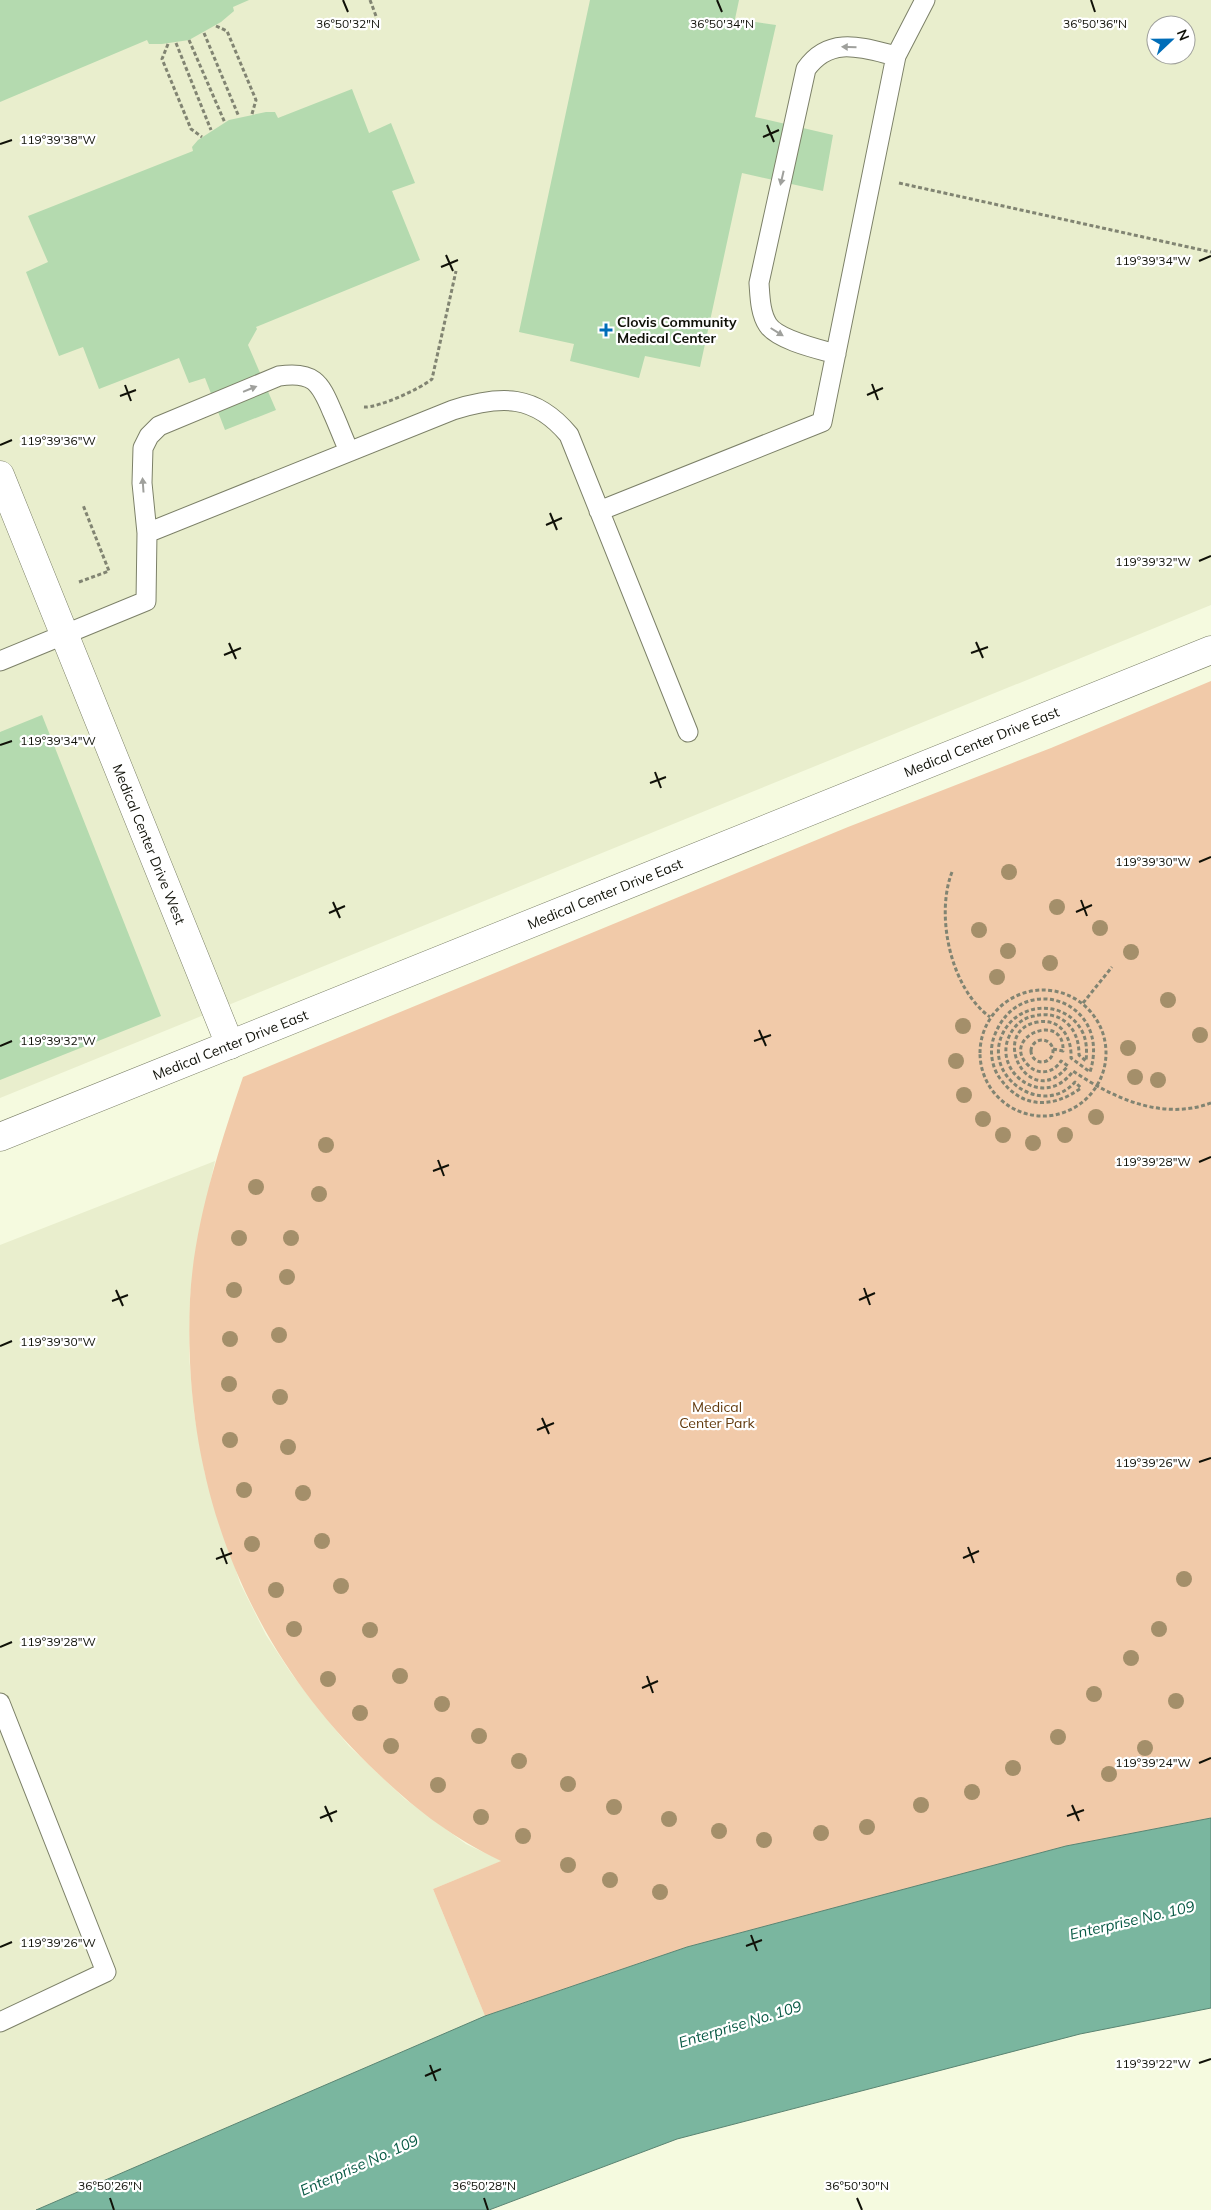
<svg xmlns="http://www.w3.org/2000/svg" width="1211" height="2210" font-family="Mulish,sans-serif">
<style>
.built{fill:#e9eecd;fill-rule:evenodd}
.green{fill:#f1caa9}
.water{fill:#7ab69f;stroke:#5a8472}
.building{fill:#b4daaf}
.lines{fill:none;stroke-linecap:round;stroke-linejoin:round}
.lane-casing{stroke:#7c8068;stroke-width:21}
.street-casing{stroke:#7c8068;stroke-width:29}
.path{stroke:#818472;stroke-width:3;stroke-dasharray:4 2.5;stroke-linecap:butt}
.lane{stroke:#fff;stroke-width:19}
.street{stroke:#fff;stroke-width:28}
.tree{fill:#a48f6a}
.oneway{fill:#9fa09c}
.ticks{fill:none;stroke:#101108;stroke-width:2}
.poi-dot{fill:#006db8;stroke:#fff;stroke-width:2}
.labels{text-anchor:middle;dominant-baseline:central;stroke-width:4.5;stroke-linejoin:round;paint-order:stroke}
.poi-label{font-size:14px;font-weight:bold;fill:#101108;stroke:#fff;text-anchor:start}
.street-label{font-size:14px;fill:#101108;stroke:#fff}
.park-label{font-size:14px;fill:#61380b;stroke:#fff}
.water-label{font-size:15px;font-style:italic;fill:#085a45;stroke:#fff}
.ticks-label{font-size:12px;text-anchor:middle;fill:#101108;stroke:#fff;stroke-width:4.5;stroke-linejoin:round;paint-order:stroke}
</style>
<rect width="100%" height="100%" fill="#f5fadf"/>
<!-- built -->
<path class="built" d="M0 0H1211V605L0 1098ZM1156 25H1186V55H1156Z
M215 1161 200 1229 190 1296 189 1355 194 1413 205 1474 240 1583 266 1635 291 1673 319 1710 349 1746 405 1799 466 1844 502 1861 433 1889 485 2016 36 2210H0V1245Z"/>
<!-- green -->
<path class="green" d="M1211 681V1818L1066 1846 687 1947 485 2016 433 1889 501 1861C449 1836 411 1806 369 1765 241 1640 182 1477 190 1299 194 1224 219 1148 243 1077L848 827 1051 748Z"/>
<!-- water -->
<path class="water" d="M1211 1818V2008L1080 2034 677 2139 489 2210H36L485 2016 687 1947 1066 1846Z"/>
<!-- building -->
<path class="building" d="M0 0H249L233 7 234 11 221 22 189 40 162 44H149L147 40 0 102Z
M590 0H739L735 19 776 25 755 117 833 135 823 191 742 173 700 367 645 356 639 378 570 361 574 344 519 332Z
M352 89 369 133 391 123 415 183 392 191 420 260 256 327 257 329 248 345 276 410 225 430 205 378 189 383 179 358 99 389 83 347 59 356 26 272 48 262 28 216 193 151 192 147 198 140 229 120 266 112H275L278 118Z
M42 715 161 1016 0 1080V732Z"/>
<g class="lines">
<!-- lane casing -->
<g class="lane-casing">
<path id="lane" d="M836 354C818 349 778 340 768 325 760 313 760 296 759 283L806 69C830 35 863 48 896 56
M599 511 822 422 896 56 925 0
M147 533 453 410C501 395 535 394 569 435L688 732
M0 661 146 601 147 533 142 483 143 448 149 436 159 426 279 376C313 371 320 382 332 411 338 424 343 438 349 451
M0 1703 106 1972 0 2022"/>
</g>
<!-- street casing -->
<g class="street-casing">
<g id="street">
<path id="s1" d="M0 475 230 1045"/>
<path id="s2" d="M0 1137C404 976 807 811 1211 650"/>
</g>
</g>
<!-- path -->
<path class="path" d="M370 0 376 16
M216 26 227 31 256 100 252 114
M204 33 239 117
M189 40 225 123
M176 43 211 130
M168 44 162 59 191 129 202 137
M899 183 1211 252
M364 407C378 408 420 389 432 379L456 271
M79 582 109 571 83 505
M952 872C935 916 951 989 990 1017
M980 1053a63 63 0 1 1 126 0a63 63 0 1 1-126 0Z
M1083 1003 1112 967
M1031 1051a11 11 0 1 1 22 0a11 11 0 1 1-22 0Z
M1053 1049 1063 1051C1065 1010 999 1037 1028 1065 1038 1076 1054 1073 1061 1061L1068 1066C1029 1114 987 1030 1038 1022 1061 1018 1072 1038 1071 1058L1090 1072C1113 999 1018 969 994 1037 989 1050 992 1067 999 1077 1021 1109 1052 1109 1081 1088L1075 1082C1044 1118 983 1078 1002 1035 1017 1001 1065 999 1082 1031 1087 1041 1087 1051 1086 1061L1079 1055C1079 1042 1076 1032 1067 1023 1058 1015 1046 1013 1034 1016 1027 1017 1020 1021 1015 1027 983 1066 1043 1114 1073 1071 1113 1098 1162 1121 1211 1103"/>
<!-- lane -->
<use href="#lane" class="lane"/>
<!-- street -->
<use href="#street" class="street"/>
</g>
<!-- trees -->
<g class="tree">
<circle cx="1009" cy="872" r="8"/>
<circle cx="1057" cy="907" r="8"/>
<circle cx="1100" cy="928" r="8"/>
<circle cx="979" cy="930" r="8"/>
<circle cx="1008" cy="951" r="8"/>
<circle cx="1131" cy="952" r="8"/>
<circle cx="1050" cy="963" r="8"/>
<circle cx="997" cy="977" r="8"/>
<circle cx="1168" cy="1000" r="8"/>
<circle cx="963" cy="1026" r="8"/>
<circle cx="1200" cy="1035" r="8"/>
<circle cx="1128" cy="1048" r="8"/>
<circle cx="956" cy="1061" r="8"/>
<circle cx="1135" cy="1077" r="8"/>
<circle cx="1158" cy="1080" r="8"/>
<circle cx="964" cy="1095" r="8"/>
<circle cx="1096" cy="1117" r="8"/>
<circle cx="983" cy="1119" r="8"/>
<circle cx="1003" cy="1135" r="8"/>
<circle cx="1065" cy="1135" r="8"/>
<circle cx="1033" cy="1143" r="8"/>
<circle cx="326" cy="1145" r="8"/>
<circle cx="256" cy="1187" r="8"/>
<circle cx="319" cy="1194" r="8"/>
<circle cx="239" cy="1238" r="8"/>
<circle cx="291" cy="1238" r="8"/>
<circle cx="287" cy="1277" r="8"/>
<circle cx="234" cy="1290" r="8"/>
<circle cx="279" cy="1335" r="8"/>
<circle cx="230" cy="1339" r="8"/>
<circle cx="229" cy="1384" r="8"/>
<circle cx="280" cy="1397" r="8"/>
<circle cx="230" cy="1440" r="8"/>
<circle cx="288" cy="1447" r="8"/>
<circle cx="244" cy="1490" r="8"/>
<circle cx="303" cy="1493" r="8"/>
<circle cx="322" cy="1541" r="8"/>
<circle cx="252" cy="1544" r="8"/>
<circle cx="1184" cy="1579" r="8"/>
<circle cx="341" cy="1586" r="8"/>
<circle cx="276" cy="1590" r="8"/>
<circle cx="294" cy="1629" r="8"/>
<circle cx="1159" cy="1629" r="8"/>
<circle cx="370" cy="1630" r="8"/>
<circle cx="1131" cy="1658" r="8"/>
<circle cx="400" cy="1676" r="8"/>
<circle cx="328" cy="1679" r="8"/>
<circle cx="1094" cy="1694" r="8"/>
<circle cx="1176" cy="1701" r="8"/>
<circle cx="442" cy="1704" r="8"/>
<circle cx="360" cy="1713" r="8"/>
<circle cx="479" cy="1736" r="8"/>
<circle cx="1058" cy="1737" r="8"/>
<circle cx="391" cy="1746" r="8"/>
<circle cx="1145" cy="1748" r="8"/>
<circle cx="519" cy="1761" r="8"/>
<circle cx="1013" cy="1768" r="8"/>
<circle cx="1109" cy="1774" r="8"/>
<circle cx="568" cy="1784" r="8"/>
<circle cx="438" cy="1785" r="8"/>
<circle cx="972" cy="1792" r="8"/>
<circle cx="921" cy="1805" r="8"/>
<circle cx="614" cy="1807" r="8"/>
<circle cx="481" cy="1817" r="8"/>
<circle cx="669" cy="1819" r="8"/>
<circle cx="867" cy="1827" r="8"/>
<circle cx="719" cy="1831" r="8"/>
<circle cx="821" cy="1833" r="8"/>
<circle cx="523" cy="1836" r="8"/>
<circle cx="764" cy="1840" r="8"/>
<circle cx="568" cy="1865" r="8"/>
<circle cx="610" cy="1880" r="8"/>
<circle cx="660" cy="1892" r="8"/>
</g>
<!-- one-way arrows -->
<defs><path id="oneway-solid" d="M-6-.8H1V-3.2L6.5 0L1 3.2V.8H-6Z" transform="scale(1.25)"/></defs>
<g class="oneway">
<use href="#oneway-solid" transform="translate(849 47) rotate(-179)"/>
<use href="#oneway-solid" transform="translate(782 178) rotate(103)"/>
<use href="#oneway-solid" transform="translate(777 332) rotate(32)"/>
<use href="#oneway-solid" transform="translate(250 389) rotate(-22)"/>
<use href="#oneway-solid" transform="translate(143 485) rotate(-94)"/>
</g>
<!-- ticks -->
<path class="ticks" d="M343 0 348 12M717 0 722 12M1091 0 1095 12M767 125 774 142M763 137 779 130M0 144 12 140M446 255 453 271M1199 261 1211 256M441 267 458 260M872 384 878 400M125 385 131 401M867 395 883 388M120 396 136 390M0 445 12 440M550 513 557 530M546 525 562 518M1199 561 1211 556M976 642 983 658M229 643 236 659M971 653 988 647M224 655 241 648M0 745 12 741M655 772 661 788M650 783 666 777M1199 862 1211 857M1081 900 1087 916M333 902 340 918M1076 912 1092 905M329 913 345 906M759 1030 766 1046M754 1041 771 1035M0 1046 12 1041M438 1160 444 1176M1199 1162 1211 1157M433 1171 449 1165M864 1288 870 1305M116 1290 123 1306M859 1300 875 1293M112 1301 128 1295M0 1346 12 1341M542 1418 549 1434M537 1430 554 1423M1199 1462 1211 1458M968 1547 974 1563M221 1548 227 1564M963 1558 979 1551M216 1559 232 1553M0 1647 12 1642M647 1676 653 1693M642 1688 658 1681M1199 1763 1211 1758M1072 1805 1079 1821M325 1806 332 1822M1067 1816 1084 1810M320 1818 337 1811M751 1935 757 1951M746 1946 762 1940M0 1947 12 1942M1199 2063 1211 2059M430 2065 436 2081M425 2076 441 2069M110 2198 114 2210M484 2198 488 2210M857 2198 862 2210"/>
<!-- markers -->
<path class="poi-dot" d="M603.5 322.5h5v5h5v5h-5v5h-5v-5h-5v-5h5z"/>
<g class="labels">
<!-- poi labels -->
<g class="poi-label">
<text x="617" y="322">Clovis Community<tspan x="617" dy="16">Medical Center</tspan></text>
</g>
<!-- street labels -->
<g class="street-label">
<text stroke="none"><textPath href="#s2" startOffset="1058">Medical Center Drive East</textPath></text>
<text stroke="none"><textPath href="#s1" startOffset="398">Medical Center Drive West</textPath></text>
<text stroke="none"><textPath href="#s2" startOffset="652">Medical Center Drive East</textPath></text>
<text stroke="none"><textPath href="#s2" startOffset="248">Medical Center Drive East</textPath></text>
</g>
<!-- park labels -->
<g class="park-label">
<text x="717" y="1407">Medical<tspan x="717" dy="16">Center Park</tspan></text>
</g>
<!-- water labels -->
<g class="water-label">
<text transform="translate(1132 1920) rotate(-13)">Enterprise No. 109</text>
<text transform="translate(740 2024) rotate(-17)">Enterprise No. 109</text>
<text transform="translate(359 2165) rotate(-24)">Enterprise No. 109</text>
</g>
</g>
<g class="ticks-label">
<text x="348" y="28">36°50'32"N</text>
<text x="722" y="28">36°50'34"N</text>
<text x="1095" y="28">36°50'36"N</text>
<text x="58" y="144">119°39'38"W</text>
<text x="1153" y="265">119°39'34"W</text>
<text x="58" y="445">119°39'36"W</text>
<text x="1153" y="566">119°39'32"W</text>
<text x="58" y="745">119°39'34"W</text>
<text x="1153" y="866">119°39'30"W</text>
<text x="58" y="1045">119°39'32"W</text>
<text x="1153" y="1166">119°39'28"W</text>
<text x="58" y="1346">119°39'30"W</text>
<text x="1153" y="1467">119°39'26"W</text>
<text x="58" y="1646">119°39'28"W</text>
<text x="1153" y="1767">119°39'24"W</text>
<text x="58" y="1947">119°39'26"W</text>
<text x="1153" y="2068">119°39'22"W</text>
<text x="110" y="2190">36°50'26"N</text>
<text x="484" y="2190">36°50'28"N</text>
<text x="857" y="2190">36°50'30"N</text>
</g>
<!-- north arrow -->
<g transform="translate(1171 40) rotate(68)"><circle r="24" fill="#ffffff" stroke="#9fa09c"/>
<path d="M0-4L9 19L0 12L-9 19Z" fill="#006db8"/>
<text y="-8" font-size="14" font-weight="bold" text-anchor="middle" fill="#101108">N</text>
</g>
</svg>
